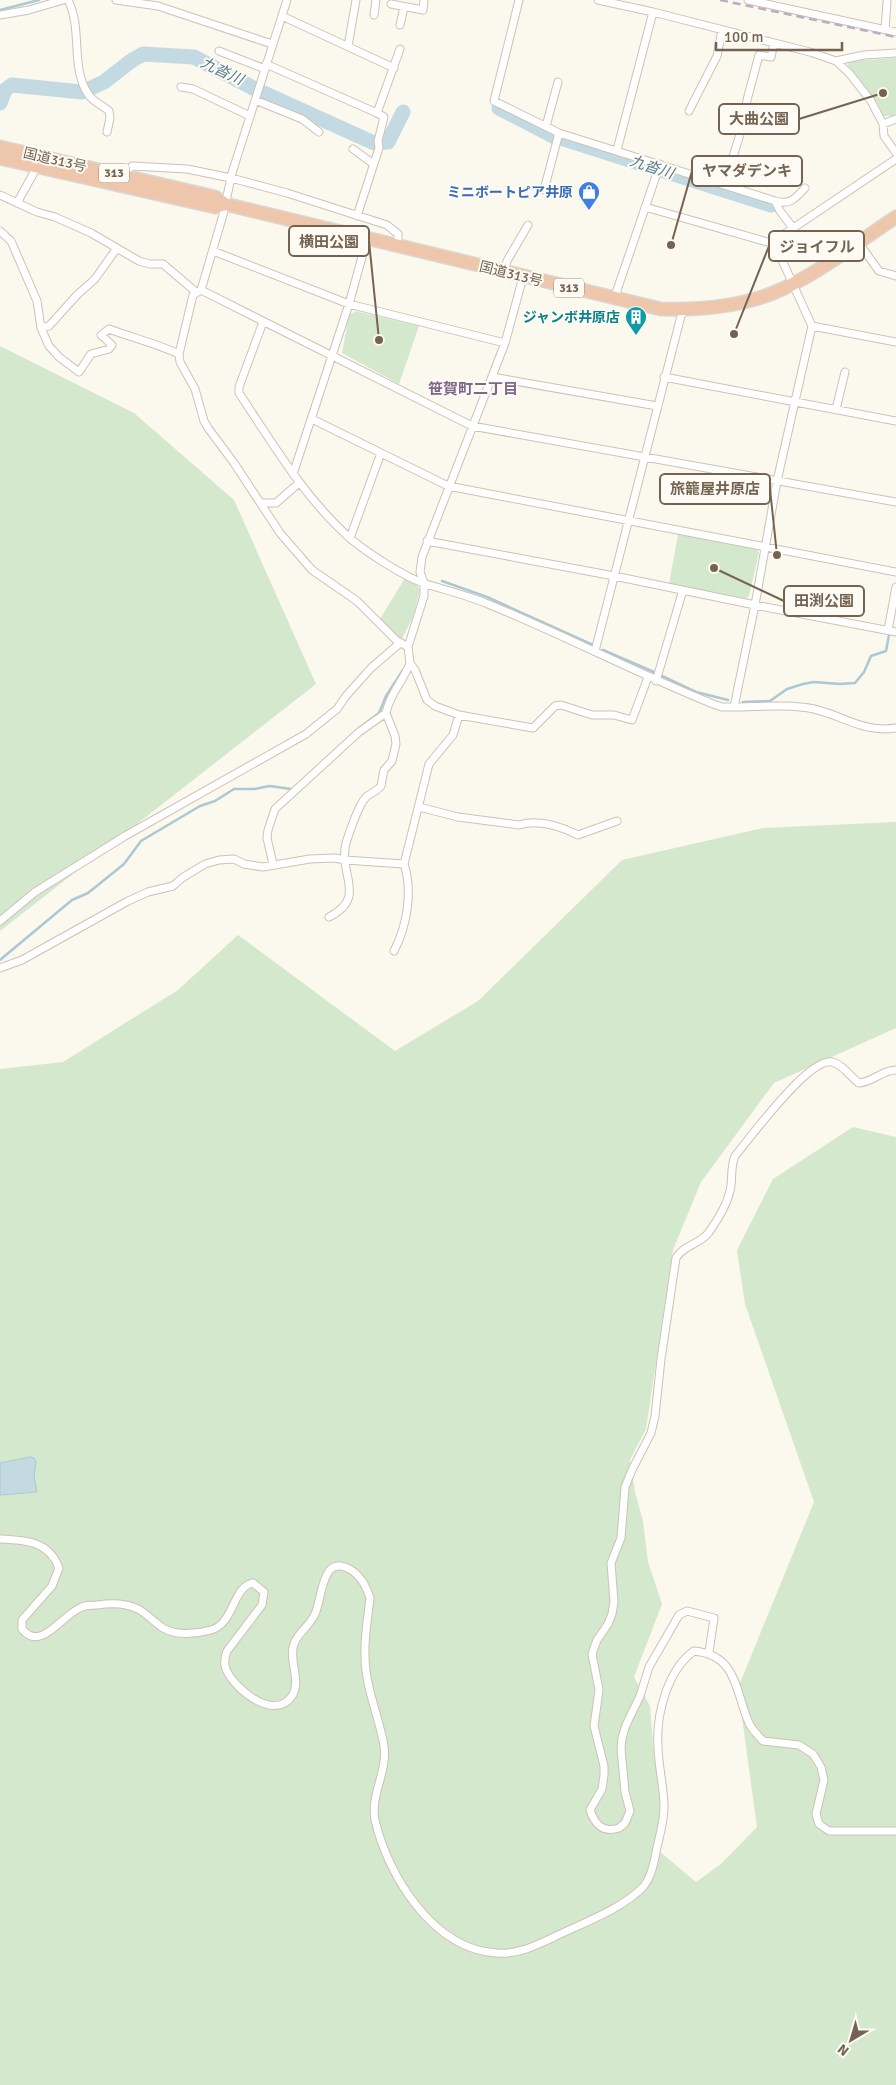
<svg xmlns="http://www.w3.org/2000/svg" width="896" height="2085" font-family="Signika,'Noto Sans JP',sans-serif">
<style>
.green{fill:#d4e8cd}
.water{fill:#c3dae3;stroke:#abc8d4}
.lines{fill:none;stroke-linecap:round;stroke-linejoin:round}
.stream{stroke:#abc8d4;stroke-width:2.5}
.river{stroke:#c3dae3;stroke-width:15}
.street-casing{stroke:#cdc2b4;stroke-width:9}
.highway-casing{stroke:#dbd6d2;stroke-width:15}
.street{stroke:#fff;stroke-width:7}
.highway{stroke:#eec6ac;stroke-width:12}
.rail{stroke:#bdacc5;stroke-width:2.5;stroke-dasharray:8 5;stroke-linecap:butt}
.labels{text-anchor:middle;dominant-baseline:central;stroke-width:4;stroke-linejoin:round;paint-order:stroke}
.shield{fill:#fefbf4;stroke:#9e9183;stroke-width:1}
.shield-label{font-size:12px;font-weight:bold;fill:#756352}
.street-label{font-size:14px;fill:#756352;stroke:#fefbf4}
.shop-label{font-size:14px;font-weight:bold;fill:#366cbe;stroke:#fefbf4;text-anchor:end}
.culture-label{font-size:14px;font-weight:bold;fill:#0d838f;stroke:#fefbf4;text-anchor:end}
.water-label{font-size:15px;font-style:italic;fill:#517a8c;stroke:#fefbf4}
.neighbourhood-label{font-size:15px;font-weight:bold;fill:#826689;stroke:#fefbf4}
.leader{fill:none;stroke:#756352;stroke-width:2}
.callout-dot{fill:#756352;stroke:#fefbf4;stroke-width:2}
.callout{fill:#fefbf4;stroke:#756352;stroke-width:2}
.callout-label{font-size:15px;text-anchor:middle;font-weight:bold;fill:#756352}
</style>
<rect width="100%" height="100%" fill="#fbf8ee"/>
<!-- green -->
<path class="green" d="M896 58V114L892 116H883L878 104 848 66 849 61Z
M356 311 419 326 399 384 342 353 349 315Z
M0 346 134 413 234 500 316 684 0 931Z
M678 534 754 548 759 552 749 596 746 599 669 584Z
M405 578 418 586 420 590 413 617 401 640 397 639 380 619Z
M896 822V1028L774 1083 701 1182 673 1250 646 1429 630 1460 635 1492 643 1521 648 1562 662 1604 634 1677 650 1706 654 1754 660 1791 659 1851 696 1882 721 1864 757 1827 738 1688 814 1502 745 1304 737 1250 773 1179 853 1127 896 1137V2085H0V1069L63 1062 178 990 238 935 395 1051 478 1001 622 860 763 828Z"/>
<!-- water -->
<path class="water" d="M30 1457 34 1458 36 1461 34 1477 37 1492 0 1495V1463Z"/>
<g class="lines">
<!-- stream -->
<path class="stream" d="M0 10 39 0
M442 581 487 597 593 645
M603 650 654 672
M662 676 696 692 728 700
M743 702 770 701 787 689 803 684 814 682 840 684 855 683 864 672 871 656 886 651 889 635
M358 729 379 713 386 696 403 670
M0 960 72 900 88 893 124 864 141 841 200 806 215 801 234 789H254L270 786 291 789"/>
<!-- river -->
<path class="river" d="M0 103 5 90 12 85 82 92 104 82 131 61 143 54 194 57 255 89 374 143 388 142 403 112
M499 108 555 137
M561 138 771 205"/>
<!-- street casing -->
<g class="street-casing">
<path id="street" d="M68 0C83 30 70 66 88 94 93 102 102 105 109 111L110 118 107 132
M116 0 158 6 272 44
M287 0 232 173 223 215 201 290 193 295 179 354 180 362 195 389 204 421 208 428 234 463 280 533 312 570 357 601 396 640 408 647
M519 0 494 101 559 133 775 201 780 211 793 228
M598 0 653 12 810 52 836 61 849 73 871 101 883 124 884 136 896 153
M748 0 896 32
M391 4 423 10 424 0
M0 15 29 10 63 0
M374 15 376 0
M282 16 394 68
M400 25 404 7
M885 29 887 2
M348 46 356 0
M219 51 265 69
M836 61 864 55 896 53
M266 64 377 113
M181 87 193 89 250 116
M255 100 302 119 319 132
M689 111 717 56 722 30
M883 124 896 119
M546 126 558 82
M353 149 372 163
M617 150 653 12
M122 175 132 166 187 169 231 178 287 193 387 225 398 234V247
M724 185 742 128 747 100 759 55 771 57 774 43
M544 190 559 133
M0 195 37 212 55 217 91 233 139 261 150 264H163L196 292
M775 201C790 205 795 199 805 188
M17 203 37 167
M645 207 771 243 896 159
M357 216 379 148 378 141 384 117 377 113 400 49
M0 231 11 241 37 301 41 328 49 346 59 357 79 372 91 354 109 349 112 345 101 335 109 329C133 338 155 343 179 354
M858 242 879 271 896 276
M213 251 349 304 505 343
M504 273 507 261 528 225
M523 277 505 343 422 557 420 572 424 583V596L408 647 410 663 415 670 427 700 435 706 459 715 533 728 555 706 561 705 592 715H614L632 720 648 677
M201 290 472 426 896 502
M614 299 660 164
M263 322 239 387V393C273 444 305 499 352 540 368 553 403 576 423 583 445 590 467 595 488 604 564 635 636 673 713 704L722 707C752 708 784 703 814 709 844 716 863 733 896 728
M812 326 896 342
M41 328 49 326 77 295 95 279 117 248
M492 377 657 406
M664 377 896 421
M836 409 845 372
M312 419 448 486 896 572
M293 474 349 304 367 239
M262 503H276L299 483
M350 538 381 453
M427 541 614 576 755 605 896 632
M888 630 896 587
M595 651 681 316 685 310
M656 681 683 590
M734 707 755 605 777 481 812 326 776 247 771 243
M419 807 458 817 519 825C539 819 560 826 578 835L617 821
M273 864 267 838 268 830 275 809 359 732 386 713C390 693 403 682 410 663
M329 917C368 897 338 875 346 843 349 833 359 804 366 797 371 793 377 791 381 786L384 770 392 761 396 744 395 736 386 713
M0 921 35 892 125 836 306 734 337 709 346 696 371 668 400 643
M394 951C407 926 413 891 404 864L429 764 453 735 459 715
M0 968 22 960 128 901 148 892 173 886 182 878 205 864 219 860 234 859 244 864 263 867 310 859 335 858 345 860 404 864
M0 1539C26 1540 49 1541 59 1568L52 1586 22 1620V1629C41 1653 62 1614 82 1607 86 1605 92 1605 97 1605 110 1603 126 1603 138 1609 147 1614 154 1622 163 1628 176 1636 197 1634 211 1630 235 1623 232 1587 253 1583L264 1592 262 1605 227 1651C225 1656 224 1660 225 1666 230 1686 274 1723 292 1696 302 1681 288 1660 294 1644 297 1634 309 1626 314 1616 323 1601 320 1548 354 1572 363 1579 367 1588 370 1598 368 1617 364 1637 365 1656 365 1687 379 1716 384 1746 388 1771 370 1795 375 1820 388 1876 433 1949 496 1953 516 1955 535 1946 552 1938 580 1924 621 1910 643 1887 651 1878 654 1864 656 1852 659 1838 664 1822 664 1807 664 1786 658 1766 658 1745 656 1714 668 1669 694 1651 738 1655 735 1692 749 1723 752 1730 758 1735 763 1741L799 1745 813 1754 821 1767 824 1780 816 1814 819 1824 829 1831H896
M709 1652 714 1618 687 1611 679 1615 649 1667 640 1696 626 1725 622 1738 621 1749 625 1792 630 1811 625 1823 619 1828C603 1833 595 1825 590 1810L602 1789 604 1775V1766L594 1726 599 1690 592 1654 597 1640 608 1624 612 1614 614 1602 611 1563 621 1538 625 1487 632 1470 651 1433 655 1416 661 1359 676 1258C683 1245 701 1244 709 1232 717 1221 727 1204 730 1191 733 1179 730 1167 735 1156 750 1138 809 1057 832 1062 844 1065 850 1077 859 1083 873 1082 882 1070 896 1070"/>
</g>
<!-- highway casing -->
<g class="highway-casing">
<path id="highway" d="M0 147 215 197 225 204 661 309C699 310 738 307 773 293 818 275 856 243 896 217
M0 158 215 207 225 204"/>
</g>
<!-- street -->
<use href="#street" class="street"/>
<!-- highway -->
<use href="#highway" class="highway"/>
<!-- rail -->
<path class="rail" d="M720 0 896 37"/>
</g>
<!-- icons -->
<defs>
<g id="shop-pin" transform="scale(1.125)"><path d="M0 17L-7.5 6A9.5 9.5 0 1 1 7.5 6Z" fill="#3f7fe0" stroke="#fefbf4"/><path d="M-5-2.5h2.3a2.7 3.5 0 0 1 5.4 0H5L5.5 6h-11ZM-1.5-2.5h3a1.5 2.3 0 0 0-3 0Z" fill="#fff"/></g>
<g id="building-pin" transform="scale(1.125)"><path d="M0 17L-7.5 6A9.5 9.5 0 1 1 7.5 6Z" fill="#0f9aa8" stroke="#fefbf4"/><path d="M-4-6H4V6H1V3H-1V6H-4ZM-2.5-4.3h1.7v1.8h-1.7ZM.8-4.3h1.7v1.8H.8ZM-2.5-1h1.7V.8h-1.7ZM.8-1h1.7V.8H.8Z" fill="#fff"/></g>
</defs>
<g fill-rule="evenodd">
<use href="#shop-pin" x="589" y="192"/>
<use href="#building-pin" x="636" y="317"/>
</g>
<g class="labels">
<!-- shield labels -->
<g class="shield">
<rect x="99" y="163.5" width="30" height="19" rx="4"/>
<rect x="554" y="278.5" width="30" height="19" rx="4"/>
</g>
<g class="shield-label">
<text x="114" y="173">313</text>
<text x="569" y="288">313</text>
</g>
<!-- street labels -->
<g class="street-label">
<text transform="translate(55 160) rotate(13)">国道313号</text>
<text transform="translate(511 274) rotate(14)">国道313号</text>
</g>
<!-- shop labels -->
<g class="shop-label">
<text x="573" y="192">ミニボートピア井原</text>
</g>
<!-- culture labels -->
<g class="culture-label">
<text x="620" y="317">ジャンボ井原店</text>
</g>
<!-- water labels -->
<g class="water-label">
<text transform="translate(222 71) rotate(25)">九沓川</text>
<text transform="translate(652 167) rotate(18)">九沓川</text>
</g>
<!-- neighbourhood labels -->
<g class="neighbourhood-label">
<text x="473" y="389">笹賀町二丁目</text>
</g>
</g>
<!-- callouts -->
<path class="leader" d="M883 93L799 119M671 245L692 171M379 340L369 241M734 334L769 246M777 555L770 489M714 568L784 601"/>
<g class="callout-dot">
<circle cx="883" cy="93" r="5"/>
<circle cx="671" cy="245" r="5"/>
<circle cx="379" cy="340" r="5"/>
<circle cx="734" cy="334" r="5"/>
<circle cx="777" cy="555" r="5"/>
<circle cx="714" cy="568" r="5"/>
</g>
<g class="callout">
<rect x="719" y="104" width="80" height="30" rx="5"/>
<rect x="692" y="156" width="110" height="30" rx="5"/>
<rect x="289" y="226" width="80" height="30" rx="5"/>
<rect x="769" y="231" width="95" height="30" rx="5"/>
<rect x="660" y="474" width="110" height="30" rx="5"/>
<rect x="784" y="586" width="80" height="30" rx="5"/>
</g>
<g class="callout-label">
<text x="759" y="124">大曲公園</text>
<text x="747" y="176">ヤマダデンキ</text>
<text x="329" y="247">横田公園</text>
<text x="817" y="252">ジョイフル</text>
<text x="715" y="494">旅籠屋井原店</text>
<text x="824" y="606">田渕公園</text>
</g>
<!-- north arrow -->
<g transform="translate(851 2040) rotate(218)" stroke="#fefbf4" stroke-width="4" paint-order="stroke">
<path d="M0-4L9 19L0 12L-9 19Z" fill="#756352"/>
<text y="-8" font-size="14" font-weight="bold" text-anchor="middle" fill="#756352">N</text>
</g>
<!-- scale -->
<path d="M716 42v8h126v-8" fill="none" stroke="#756352" stroke-width="2.5"/>
<text x="724" y="42" font-size="15" fill="#756352" stroke="#fefbf4" stroke-width="4" paint-order="stroke">100 m</text>
</svg>
